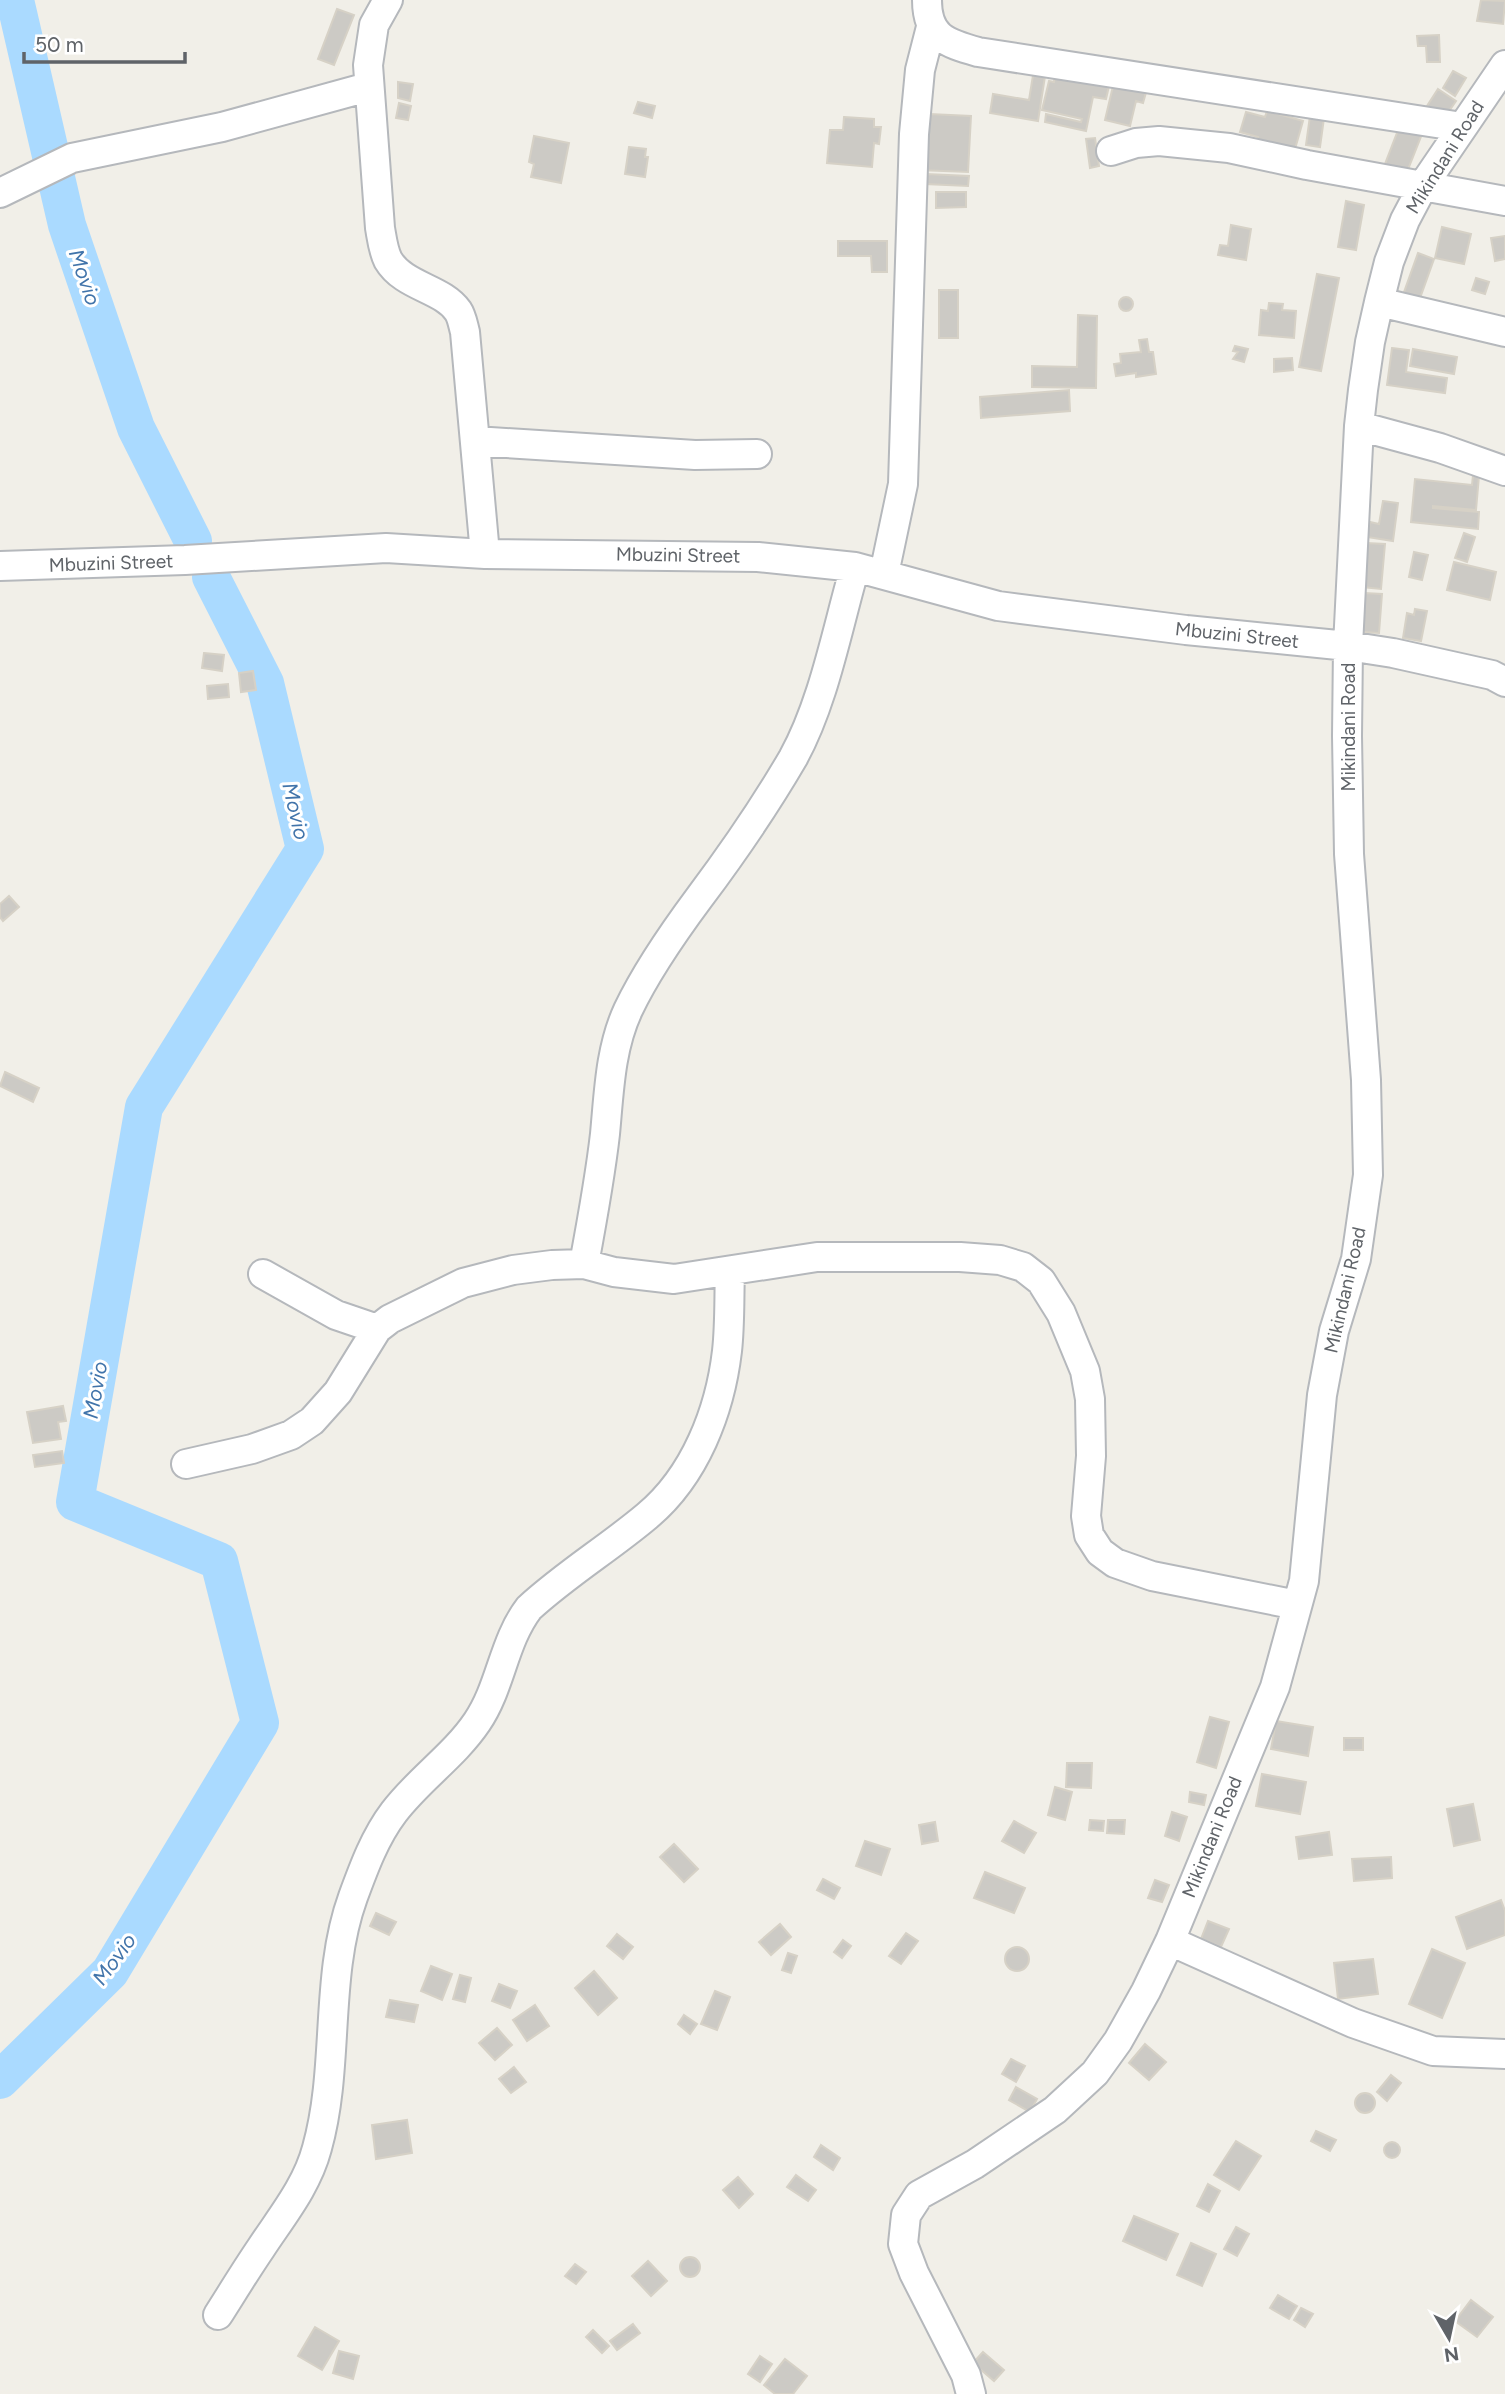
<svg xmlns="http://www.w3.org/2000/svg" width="1505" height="2394" font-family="Figtree,sans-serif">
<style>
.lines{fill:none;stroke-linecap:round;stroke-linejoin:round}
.river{stroke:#aadaff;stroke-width:38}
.building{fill:#cccac5;stroke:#d6d1c6;stroke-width:2}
.minor-casing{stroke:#b5b8bc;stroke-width:32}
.minor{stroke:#fff;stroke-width:28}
.labels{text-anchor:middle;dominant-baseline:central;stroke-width:6;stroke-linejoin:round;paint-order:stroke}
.street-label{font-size:19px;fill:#5f6368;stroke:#fff}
.water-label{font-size:21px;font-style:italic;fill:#4174aa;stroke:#fff}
</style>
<rect width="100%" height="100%" fill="#f1efe8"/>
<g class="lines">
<!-- river -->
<path class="river" d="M15 0 67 225 136 428 193 541
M0 2080 110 1972 260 1723 219 1561 75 1502 144 1107 305 849 265 683 211 577"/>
</g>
<!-- building -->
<path class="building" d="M1481 0 1505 1 1503 24 1477 21Z
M337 9 354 15 334 65 318 59Z
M1439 35 1440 62H1427L1426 46H1418L1417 36Z
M1034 69 1046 70 1038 121 990 113 993 94 1029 100Z
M1056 70 1110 82 1106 99 1093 97 1086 131 1045 122 1046 114 1081 122 1082 119 1042 110 1049 81 1054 82Z
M1453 71 1466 78 1455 96 1443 88Z
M398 82 413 84 410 101 398 98Z
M1113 86 1135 91 1137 87 1147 89 1143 103 1136 101 1130 126 1105 120Z
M1438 89 1456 101 1445 117 1427 106Z
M638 102 655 106 652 118 634 113Z
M399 103 411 106 408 120 396 118Z
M1267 111 1303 121 1293 156 1255 146 1258 137 1240 132 1246 112 1265 117Z
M929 114 971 116 968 172 919 170Z
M1310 116 1324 118 1320 147 1306 145Z
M844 117 874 119V127H881L879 144 874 143 872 167 827 163 830 130H843Z
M1400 125 1422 134 1407 172 1385 164Z
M534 136 569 143 561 183 531 177 534 164 529 162Z
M1095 138 1099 166 1090 168 1086 139Z
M629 147 646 149 645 157H648L645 177 625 174Z
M926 174 969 176 968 186 925 184Z
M936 192H966V207L936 208Z
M1346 201 1364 205 1356 250 1338 247Z
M1231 225 1251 229 1246 260 1218 255 1220 245 1228 246Z
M1442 227 1471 234 1464 264 1435 258Z
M1505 236V259L1495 261 1491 238Z
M838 241H887V272H872L871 256H838Z
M1418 253 1434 259 1419 301 1403 295Z
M1317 274 1339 278 1321 371 1299 367Z
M1476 278 1489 282 1485 294 1472 290Z
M939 290H958V338H939Z
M1119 304a7 7 0 1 1 14 0a7 7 0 1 1-14 0Z
M1269 303 1283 304 1282 310 1296 311 1294 338 1259 335 1261 310 1268 311Z
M1078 315 1097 316 1096 388 1032 387V366L1077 367Z
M1147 339 1149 352H1153L1156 374 1136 377V373L1116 376 1114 364 1121 363 1120 354 1141 352 1139 340Z
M1235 346 1248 349 1244 362 1233 359 1238 352 1233 351Z
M1392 348 1409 350 1406 372 1447 378 1445 393 1387 385Z
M1413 349 1457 357 1454 374 1410 366Z
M1292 358 1293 370 1274 372V359Z
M1069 390 1070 411 981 418 980 397Z
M1473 475 1479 476 1476 510 1433 506V508L1479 512 1478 529 1411 522 1415 479 1472 485Z
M1383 501 1398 503 1393 541 1367 537 1370 522 1379 524Z
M1464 533 1475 537 1467 562 1455 558Z
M1366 543 1385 544 1381 589 1362 587Z
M1414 552 1428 555 1422 580 1409 577Z
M1454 562 1496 572 1490 600 1447 590Z
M1364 593 1382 594 1379 633 1362 632Z
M1415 609 1427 611 1421 641 1403 638 1407 613 1414 615Z
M204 653 224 655 222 671 202 668Z
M253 671 256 690 241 692 239 673Z
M228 684 229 697 208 699 207 686Z
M9 896 19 907 3 921 0 917V904Z
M5 1072 39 1088 33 1102 0 1086Z
M63 1406 66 1421 58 1422 61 1439 33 1443 27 1412Z
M62 1451 64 1463 35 1467 33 1455Z
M1210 1717 1229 1722 1216 1768 1197 1762Z
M1276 1721 1313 1727 1308 1756 1271 1749Z
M1344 1738H1363V1750H1344Z
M1067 1763H1092L1091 1788 1066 1787Z
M1262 1774 1306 1782 1300 1814 1256 1806Z
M1055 1787 1072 1792 1065 1820 1048 1815Z
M1190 1792 1206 1795 1204 1805 1189 1802Z
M1473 1804 1480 1840 1454 1846 1447 1809Z
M1172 1812 1187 1817 1179 1841 1165 1836Z
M1090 1820 1104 1821 1103 1831 1089 1830Z
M1108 1820H1125L1124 1834 1107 1833Z
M1014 1821 1036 1833 1024 1853 1002 1841Z
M935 1822 938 1841 922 1844 919 1825Z
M1329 1832 1332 1855 1299 1859 1296 1837Z
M865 1841 890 1849 881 1875 856 1866Z
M674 1844 698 1869 684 1882 660 1857Z
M1391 1857 1392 1878 1354 1881 1352 1859Z
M985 1872 1025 1888 1014 1913 974 1898Z
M823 1879 840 1888 834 1899 817 1890Z
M1155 1880 1169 1885 1162 1902 1148 1898Z
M1501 1900 1505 1911V1935L1467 1949 1456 1917Z
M376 1913 396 1922 389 1935 370 1926Z
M1208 1921 1229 1929 1221 1947 1201 1939Z
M780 1924 791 1937 771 1955 759 1942Z
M906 1933 918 1941 901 1964 889 1956Z
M617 1934 633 1947 623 1959 607 1946Z
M843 1940 851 1946 842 1958 834 1952Z
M1005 1959a12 12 0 1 1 24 0a12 12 0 1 1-24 0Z
M1432 1949 1465 1963 1442 2018 1409 2004Z
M788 1953 797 1956 791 1973 782 1970Z
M1373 1959 1378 1994 1338 1999 1334 1963Z
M431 1966 452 1974 442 2000 421 1991Z
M594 1971 617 1998 598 2015 575 1988Z
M460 1975 471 1978 465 2002 453 1999Z
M499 1984 517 1991 510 2008 492 2001Z
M715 1991 730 1997 717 2030 701 2024Z
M390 2000 418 2005 414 2022 386 2017Z
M535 2005 549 2026 527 2041 513 2020Z
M684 2015 697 2024 690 2034 678 2024Z
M497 2028 512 2045 495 2060 479 2043Z
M1145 2044 1166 2062 1149 2080 1129 2063Z
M1011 2059 1025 2066 1016 2082 1002 2074Z
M514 2067 526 2082 511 2093 499 2079Z
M1391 2075 1401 2083 1387 2101 1377 2092Z
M1016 2087 1037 2099 1030 2112 1009 2100Z
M1355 2103a10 10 0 1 1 20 0a10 10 0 1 1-20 0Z
M407 2120 412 2153 376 2159 372 2125Z
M1316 2131 1336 2140 1330 2151 1311 2141Z
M1236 2141 1261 2156 1239 2190 1214 2175Z
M1384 2150a8 8 0 1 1 16 0a8 8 0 1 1-16 0Z
M821 2145 840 2158 833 2170 814 2157Z
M796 2175 816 2190 808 2201 787 2187Z
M738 2177 753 2194 739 2208 723 2190Z
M1208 2184 1220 2191 1209 2212 1197 2206Z
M1134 2216 1178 2234 1166 2260 1123 2241Z
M1236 2227 1249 2234 1237 2256 1224 2249Z
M1191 2243 1216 2254 1202 2286 1177 2275Z
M680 2267a10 10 0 1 1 20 0a10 10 0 1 1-20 0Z
M648 2261 667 2281 651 2296 632 2276Z
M575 2264 586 2272 576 2284 565 2276Z
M1278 2295 1297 2306 1289 2319 1270 2308Z
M1471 2300 1493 2317 1477 2337 1455 2321Z
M1301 2308 1313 2314 1305 2327 1294 2320Z
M633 2324 640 2333 617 2350 610 2341Z
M315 2327 339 2341 322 2370 298 2356Z
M593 2330 609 2346 602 2353 586 2337Z
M339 2351 359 2356 353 2379 333 2373Z
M983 2352 1004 2370 994 2381 973 2363Z
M760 2356 772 2364 760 2382 748 2374Z
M785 2359 807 2376 793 2394H775L764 2385Z"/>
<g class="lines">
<!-- minor casing -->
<g class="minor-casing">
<path id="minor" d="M388 0 374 25 368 65 380 228C382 239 383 250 388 260 404 287 442 288 458 311 462 317 463 325 465 332L485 554
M927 0C927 37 946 43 978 52L1462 127
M1111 151 1136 143 1159 141 1229 148 1307 165 1505 201
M0 193 72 158 222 127 368 87
M1379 302 1505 332
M1359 426 1440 448 1505 471
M475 441 695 455 757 454
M0 566 185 560 386 548 485 554 758 557 855 567 998 606 1186 630 1348 646 1393 653 1492 675 1505 682
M884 574 903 484 914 134 920 70 931 27
M584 1264C592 1221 600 1178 605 1134 609 1092 610 1049 628 1010 647 970 673 933 699 898 732 854 765 806 793 758 824 702 837 629 855 567
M263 1274 336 1315 377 1329
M186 1464 252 1449 291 1435 312 1421 338 1392 377 1329 390 1319 463 1283 513 1270 552 1265 584 1264 614 1272 674 1279 817 1257H960L1000 1260 1023 1267 1041 1281 1061 1313 1085 1371 1090 1399 1091 1456 1086 1516 1089 1535 1100 1552 1115 1563 1152 1576 1297 1605
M1170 1941 1353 2023 1433 2051 1505 2054
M218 2315C232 2293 246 2270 261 2248 282 2216 307 2186 317 2148 340 2066 324 1977 353 1897 364 1867 375 1837 394 1812 419 1779 454 1756 477 1722 501 1687 503 1642 529 1608 566 1574 609 1548 647 1516 695 1476 720 1411 727 1351 730 1325 729 1297 730 1271
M971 2394 966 2375 914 2273 903 2244 906 2215 919 2195 975 2164 1055 2110 1095 2073 1118 2041 1146 1991 1170 1941 1275 1687 1304 1581 1322 1395 1334 1331 1356 1259 1368 1175 1366 1080 1349 854 1347 736 1348 646 1359 426 1363 390 1370 342 1379 302 1389 262 1405 220 1424 184 1505 65"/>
</g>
<!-- minor -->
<use href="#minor" class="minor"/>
</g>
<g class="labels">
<!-- street labels -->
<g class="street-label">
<text transform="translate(1445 157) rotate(-58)">Mikindani Road</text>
<text transform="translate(678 555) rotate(1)">Mbuzini Street</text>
<text transform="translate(111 563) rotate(-2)">Mbuzini Street</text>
<text transform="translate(1237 635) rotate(6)">Mbuzini Street</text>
<text transform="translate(1348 727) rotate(-90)">Mikindani Road</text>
<text transform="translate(1345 1290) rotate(-77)">Mikindani Road</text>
<text transform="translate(1212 1837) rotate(-68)">Mikindani Road</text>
</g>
<!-- water labels -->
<g class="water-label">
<text transform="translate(85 277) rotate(71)">Movio</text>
<text transform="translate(296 811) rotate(77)">Movio</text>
<text transform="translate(95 1390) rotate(-80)">Movio</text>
<text transform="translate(114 1959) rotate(-54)">Movio</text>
</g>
</g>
<!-- north arrow -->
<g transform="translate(1449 2338) rotate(171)" stroke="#ffffff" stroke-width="5" paint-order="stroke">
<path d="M0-5L12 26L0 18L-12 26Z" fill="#5f6368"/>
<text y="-10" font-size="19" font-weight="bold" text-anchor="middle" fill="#5f6368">N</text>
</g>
<!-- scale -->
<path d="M24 52v10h161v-10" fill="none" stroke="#5f6368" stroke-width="3.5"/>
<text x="35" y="52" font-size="21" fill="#5f6368" stroke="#ffffff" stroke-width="5" paint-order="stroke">50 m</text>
</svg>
